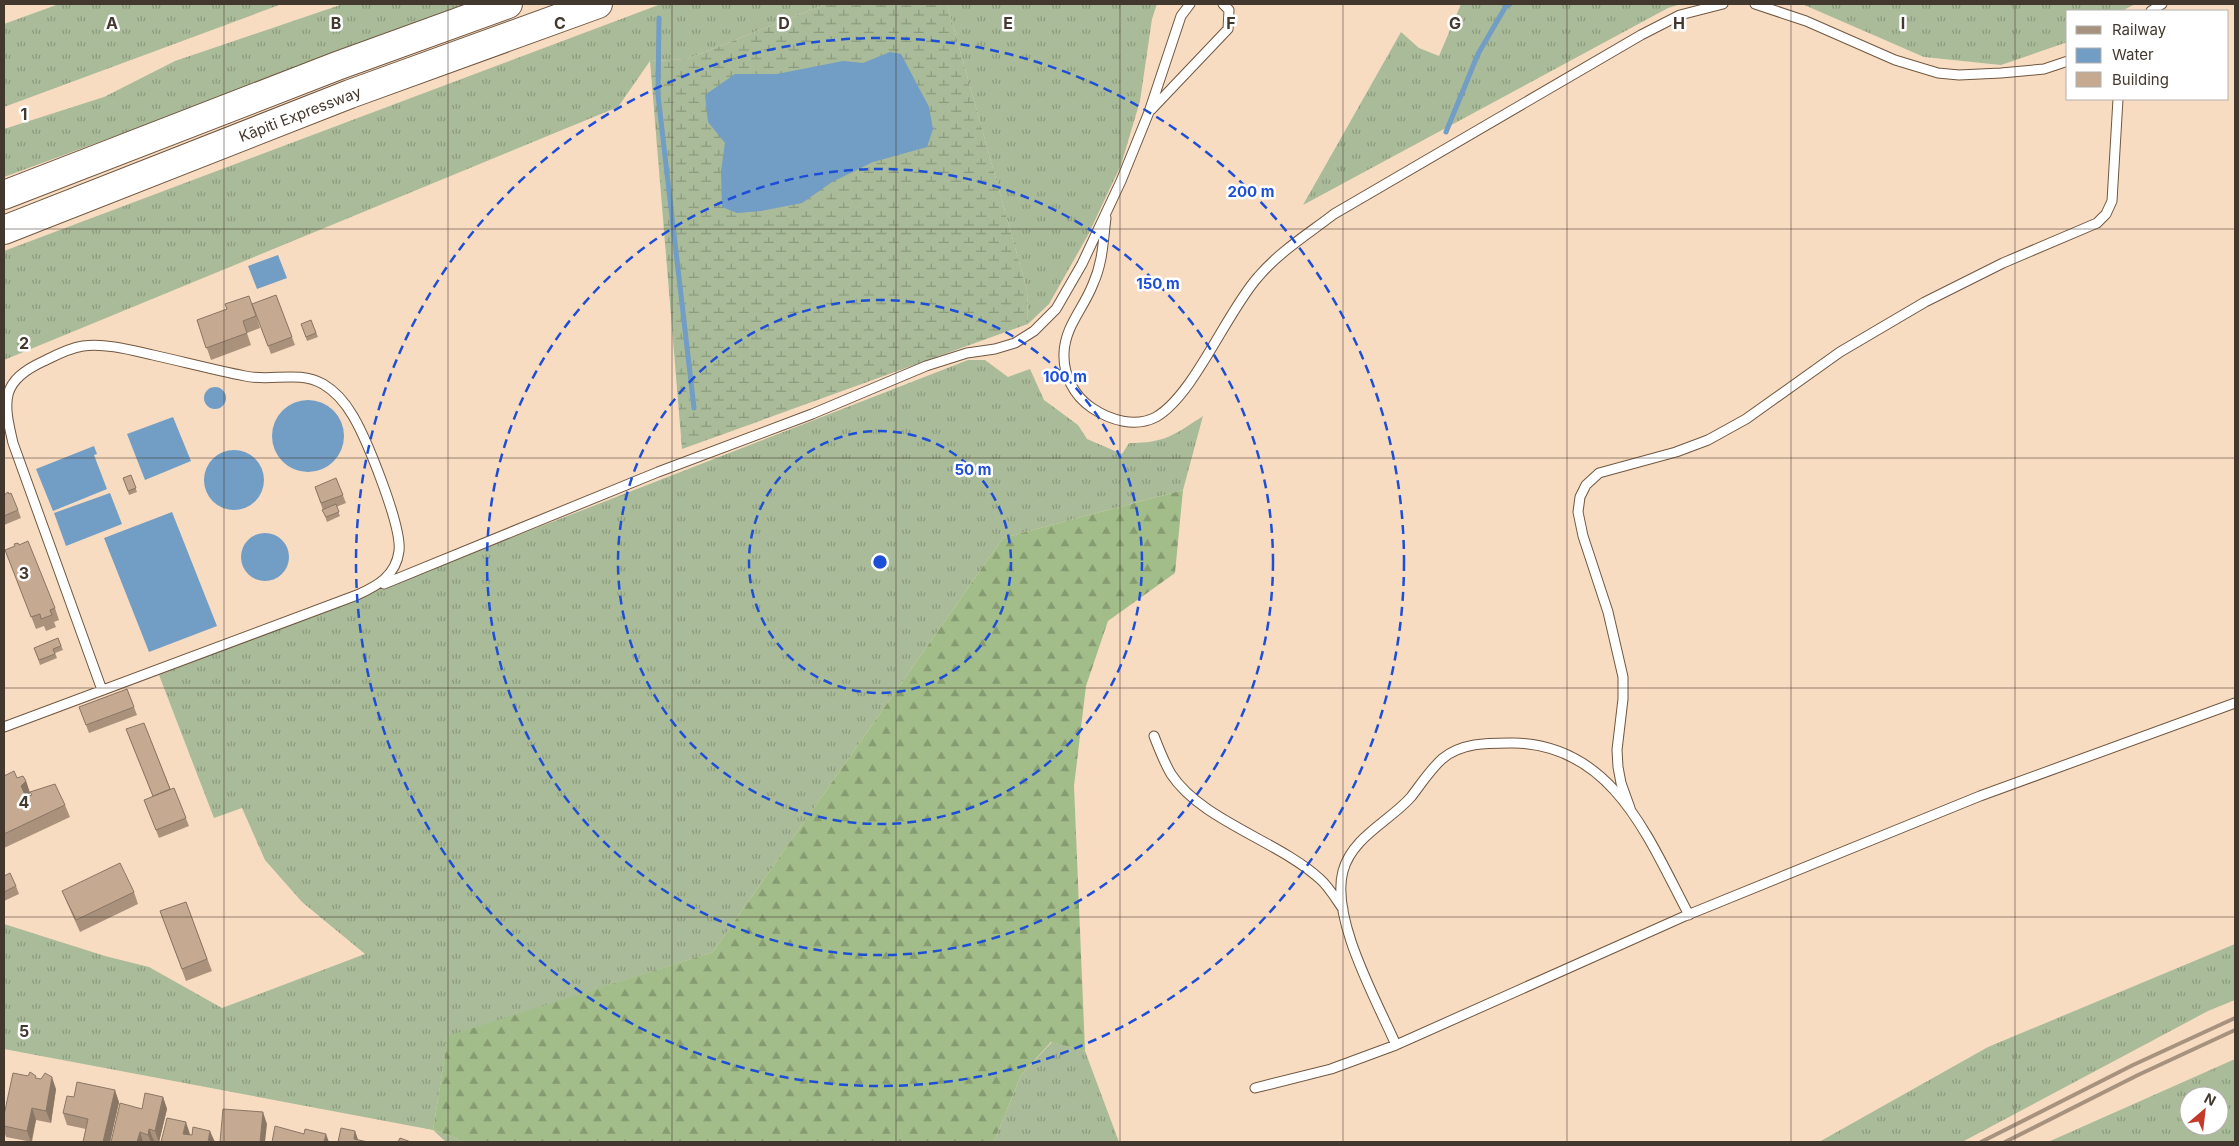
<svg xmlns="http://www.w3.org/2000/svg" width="2239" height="1146" font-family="Inter,sans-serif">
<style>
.grass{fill:url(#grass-tufts);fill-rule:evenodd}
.forest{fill:url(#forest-firs)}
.wetland{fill:url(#wetland-marsh)}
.water{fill:#729dc5}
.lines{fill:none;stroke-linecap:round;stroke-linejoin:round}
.stream{stroke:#729dc5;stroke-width:5}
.lane-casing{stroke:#705740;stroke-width:11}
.highway-casing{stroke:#705740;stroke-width:30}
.lane{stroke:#fff;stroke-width:9}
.highway{stroke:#fff;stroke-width:28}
.rail{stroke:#a6927e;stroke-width:4}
.wall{fill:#a9917c}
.shaded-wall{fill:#8a7665}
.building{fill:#c5a990;stroke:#8a7665}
.grid{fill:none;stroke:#43382d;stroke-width:1;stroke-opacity:0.55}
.ring{fill:none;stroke:#1d4ed8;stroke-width:2.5;stroke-dasharray:9 6}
.labels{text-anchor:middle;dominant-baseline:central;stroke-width:5;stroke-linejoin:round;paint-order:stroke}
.street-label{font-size:15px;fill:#43382d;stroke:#fff}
.grid-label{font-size:16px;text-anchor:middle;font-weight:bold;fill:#43382d;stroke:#fff;stroke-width:5;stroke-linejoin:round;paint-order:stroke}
.centre{fill:#1d4ed8;stroke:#fff;stroke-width:2.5}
.ring-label{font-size:15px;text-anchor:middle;font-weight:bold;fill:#1d4ed8;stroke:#fff;stroke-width:5;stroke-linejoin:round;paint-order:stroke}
</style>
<defs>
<pattern id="grass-tufts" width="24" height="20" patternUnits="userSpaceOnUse" patternTransform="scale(1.25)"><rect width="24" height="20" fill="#a9bb99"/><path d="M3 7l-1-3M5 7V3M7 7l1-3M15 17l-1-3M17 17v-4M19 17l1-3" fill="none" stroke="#8b997d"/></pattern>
<pattern id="forest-firs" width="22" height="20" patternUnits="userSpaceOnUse" patternTransform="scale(1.25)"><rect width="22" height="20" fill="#a2bd8a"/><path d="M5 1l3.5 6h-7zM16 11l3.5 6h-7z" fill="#869b71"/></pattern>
<pattern id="wetland-marsh" width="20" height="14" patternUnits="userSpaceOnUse" patternTransform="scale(1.25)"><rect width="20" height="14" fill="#a9bb99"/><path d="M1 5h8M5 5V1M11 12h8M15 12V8" fill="none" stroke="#8b997d"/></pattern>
</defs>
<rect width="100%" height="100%" fill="#f8dcc1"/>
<!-- grass -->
<path class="grass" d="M59 4H282L4 107V24Z
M343 4H474L4 177V129L104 97 175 61Z
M661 4H826L687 59 650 61 618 107 4 360V251Z
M947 4H1157L1152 19 1140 101 1121 165 1088 235 1049 304 1028 324 1027 290Z
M1461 4H1681L1668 8 1303 205 1401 32 1419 48 1439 56Z
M1802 4H2135L2122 11H2068V42L2001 65 1924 57Z
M968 360H985L1008 377 1030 369 1044 400 1078 425 1087 439 1122 454 1129 443C1165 443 1174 435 1203 416L1183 490 1003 538 713 952 448 1037 433 1130 466 1142H446L433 1130 4 1049V924L105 956 149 967 222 1008 365 954 302 902 265 860 242 808 214 818 159 675Z
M2235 944V1000L2208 1011 1962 1142H1819L1988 1047Z
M1052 1042 1085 1051 1119 1142H994L1021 1075Z
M2235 1059V1142H2048ZM2189 1096H2219V1126H2189Z"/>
<!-- forest -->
<path class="forest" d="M1183 490 1175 573 1108 621 1086 686 1074 786 1085 1051 1051 1042 1021 1075 994 1142H466L433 1130 448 1036 713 952 1003 538Z"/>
<!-- wetland -->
<path class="wetland" d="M826 4H947L1027 290 1028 324 682 449 650 61 687 59Z"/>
<!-- water -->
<path class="water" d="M890 52 901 54 929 107 933 129 927 147 873 162 832 182 802 203 761 211 737 213 722 207 721 171 725 143 708 122 705 95 735 74H777L843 61 863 63Z
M278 255 287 278 257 289 248 266Z
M204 398a11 11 0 1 1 22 0a11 11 0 1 1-22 0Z
M272 436a36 36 0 1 1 72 0a36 36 0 1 1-72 0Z
M173 417 191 461 145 480 127 434Z
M94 446 97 454 94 455 107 489 53 511 36 469Z
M204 480a30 30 0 1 1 60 0a30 30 0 1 1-60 0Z
M110 493 122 524 66 546 54 513Z
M172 512 217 626 149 652 104 538Z
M241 557a24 24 0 1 1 48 0a24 24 0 1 1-48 0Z"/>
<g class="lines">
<!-- stream -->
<path class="stream" d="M659 18 658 95 694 408
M1446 132 1478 54 1506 6 1510 4"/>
<!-- lane casing -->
<g class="lane-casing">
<path id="lane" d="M1755 4 1806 21 1895 60 1938 73 1959 75 2001 73 2044 69 2068 61
M2151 11 2162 4
M1151 110 1228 29 1229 10 1223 4
M1106 218C1103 241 1103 262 1093 284 1084 308 1065 326 1064 353 1063 375 1074 396 1092 408 1110 420 1135 428 1156 417 1194 395 1226 313 1258 277 1279 252 1308 234 1334 214L1641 35 1680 15 1723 4
M384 584 658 472 812 414 926 366 967 353 995 349 1015 343 1034 331 1056 309 1082 264 1121 181 1149 112 1181 16 1190 4
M4 727 357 595C377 586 396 576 399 551 402 526 367 440 353 416 346 404 335 391 323 384 298 370 272 382 245 376 215 370 184 362 153 355 131 350 105 343 83 346 69 348 56 355 44 361 0 381 3 401 13 443L102 690
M1154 736C1159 749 1164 762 1171 774 1202 821 1277 840 1320 879 1329 887 1336 899 1343 909
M1630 808 1621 783 1618 767 1617 750 1623 699V677L1608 612 1583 536 1578 512 1580 497 1586 485 1599 473 1676 452 1708 440 1746 419 1840 352 1925 302 2003 263 2097 223 2106 214 2112 201 2118 99
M1396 1045C1377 1001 1330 918 1343 871 1352 837 1390 821 1411 797 1421 784 1430 770 1442 759 1462 742 1490 743 1514 743 1614 745 1649 840 1689 915
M1255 1088 1331 1069 1396 1045 1685 916 1980 796 2235 703"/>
</g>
<!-- highway casing -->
<g class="highway-casing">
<path id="highway" d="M4 195 337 66 508 4
M4 230 350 94 598 4"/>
</g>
<!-- lane -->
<use href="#lane" class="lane"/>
<!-- highway -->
<use href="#highway" class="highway"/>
<!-- rail -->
<path class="rail" d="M1981 1142 2133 1065 2235 1018
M2005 1142 2138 1075 2235 1030"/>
</g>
<!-- wall -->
<path class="wall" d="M276 295 295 345 271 354 255 312 260 328 247 333 251 345 211 360 197 320 252 304Z
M311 320 318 337 307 341 301 324Z
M131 475 137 492 129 495 123 478Z
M336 478 346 503 336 507 340 516 327 522 315 487Z
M4 495 18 510 21 518 4 525Z
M5 550 55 608 59 620 54 622 56 627 46 631 44 626 36 629Z
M58 638 63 650 55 653 57 658 40 665 34 648Z
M127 689 137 715 89 733 79 707Z
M144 723 171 790 174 788 189 826 159 838 144 800 153 797 129 737Z
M4 776 17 778 26 781 30 793 26 797 65 805 70 817 4 848Z
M4 876 16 886 19 894 4 901Z
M62 891 134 892 138 904 80 932 67 903Z
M186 902 212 971 186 981 160 911Z
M37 1078 56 1089 51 1123 36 1120 32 1142 6 1137 4 1131V1115Z
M74 1097 119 1102 110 1142H83L86 1129 67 1125 63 1113Z
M163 1097 167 1109 159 1142 154 1141 153 1142H111L142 1109Z"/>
<!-- shaded-wall -->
<path class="shaded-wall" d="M26 781 30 793 25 798 21 786Z
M52 1077 56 1089 51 1123 46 1111Z
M115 1090 119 1102 110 1142H103Z
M163 1097 167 1109 159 1142 155 1131Z
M32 1108 36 1120 31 1142 27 1131Z
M263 1112 267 1124 265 1142H260Z
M186 1122 190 1134 188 1142 183 1134Z
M149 1129 154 1141 153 1142H151L148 1135Z
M210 1131 215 1142H208Z
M355 1131 359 1142 354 1139Z
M140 1132 143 1142H137Z
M326 1134 329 1142H324Z"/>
<!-- building -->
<path class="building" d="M276 295 292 337 268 346 252 304Z
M249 296 256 316 243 321 247 333 206 348 197 320 227 309 225 304Z
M311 320 316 333 306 337 301 324Z
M131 475 136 488 128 491 123 478Z
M336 478 343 495 321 503 315 487Z
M8 492 9 494 11 493 18 510 4 516V495Z
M336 504 339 512 326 517 322 510Z
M28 541 55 608 50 610 52 615 41 619 40 614 31 617 5 550 15 546 14 544 18 543 19 545Z
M58 638 61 646 53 649 55 654 39 660 34 648Z
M127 689 134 707 86 725 79 707Z
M144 723 170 789 153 796 126 729Z
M14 771 17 778 23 776 26 781 21 786 26 797 32 795 30 792 55 784 65 805 4 834V776Z
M174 788 186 818 156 830 144 800Z
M120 863 134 892 76 920 62 891Z
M10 873 16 886 4 892V876Z
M186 902 207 959 182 969 160 911Z
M30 1072 36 1076 35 1078 41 1079 45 1073 52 1077 46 1111 32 1108 27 1131 4 1126V1115L13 1073 28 1076Z
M77 1082 115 1090 103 1142H83L88 1119 63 1113 67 1096 74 1097Z
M145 1093 163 1097 155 1131 149 1129 148 1135 140 1132 137 1142H111L120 1103 142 1109Z
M223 1109 263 1112 260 1142H220Z
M167 1118 186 1122 183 1134 192 1135 193 1127 210 1131 208 1142H161Z
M275 1126 304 1134 305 1129 326 1134 324 1142H272Z
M341 1128 355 1131 354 1139 368 1142H338Z
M400 1138 411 1142H398Z"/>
<!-- grid -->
<path class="grid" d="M224 4V1142M448 4V1142M672 4V1142M896 4V1142M1120 4V1142M1343 4V1142M1567 4V1142M1791 4V1142M2015 4V1142M4 229H2235M4 458H2235M4 688H2235M4 917H2235"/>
<!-- distance rings -->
<g class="ring">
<circle cx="880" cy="562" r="131"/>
<circle cx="880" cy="562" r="262"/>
<circle cx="880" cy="562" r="393"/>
<circle cx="880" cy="562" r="524"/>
</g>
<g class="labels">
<!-- street labels -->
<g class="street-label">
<text transform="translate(300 114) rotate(-21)">Kāpiti Expressway</text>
</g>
</g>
<g class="grid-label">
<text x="112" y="29">A</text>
<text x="336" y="29">B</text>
<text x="560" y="29">C</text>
<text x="784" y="29">D</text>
<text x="1008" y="29">E</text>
<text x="1231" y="29">F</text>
<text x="1455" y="29">G</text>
<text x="1679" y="29">H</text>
<text x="1903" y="29">I</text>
<text x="24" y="120">1</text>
<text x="24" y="349">2</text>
<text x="24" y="579">3</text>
<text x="24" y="808">4</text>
<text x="24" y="1037">5</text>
</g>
<circle cx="880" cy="562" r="8" class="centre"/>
<g class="ring-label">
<text x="1251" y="197">200 m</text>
<text x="1158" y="289">150 m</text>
<text x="1065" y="382">100 m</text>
<text x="973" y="475">50 m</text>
</g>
<!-- border -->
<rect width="2239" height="1146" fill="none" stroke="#43382d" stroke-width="10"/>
<!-- legend -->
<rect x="2066" y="10" width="162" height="90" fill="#ffffff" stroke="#b4afab"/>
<rect x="2076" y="26" width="25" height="8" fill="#a6927e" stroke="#b4afab"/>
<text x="2112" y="35" font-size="15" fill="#43382d">Railway</text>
<rect x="2076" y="48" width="25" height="15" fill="#729dc5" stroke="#b4afab"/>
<text x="2112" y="60" font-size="15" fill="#43382d">Water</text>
<rect x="2076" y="72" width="25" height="15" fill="#c5a990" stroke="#b4afab"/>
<text x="2112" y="85" font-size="15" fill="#43382d">Building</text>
<!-- north arrow -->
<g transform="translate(2204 1111) rotate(28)"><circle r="24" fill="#ffffff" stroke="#b4afab"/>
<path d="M0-4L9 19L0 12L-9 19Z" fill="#c53927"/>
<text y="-8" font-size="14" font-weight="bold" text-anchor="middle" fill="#43382d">N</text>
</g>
</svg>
